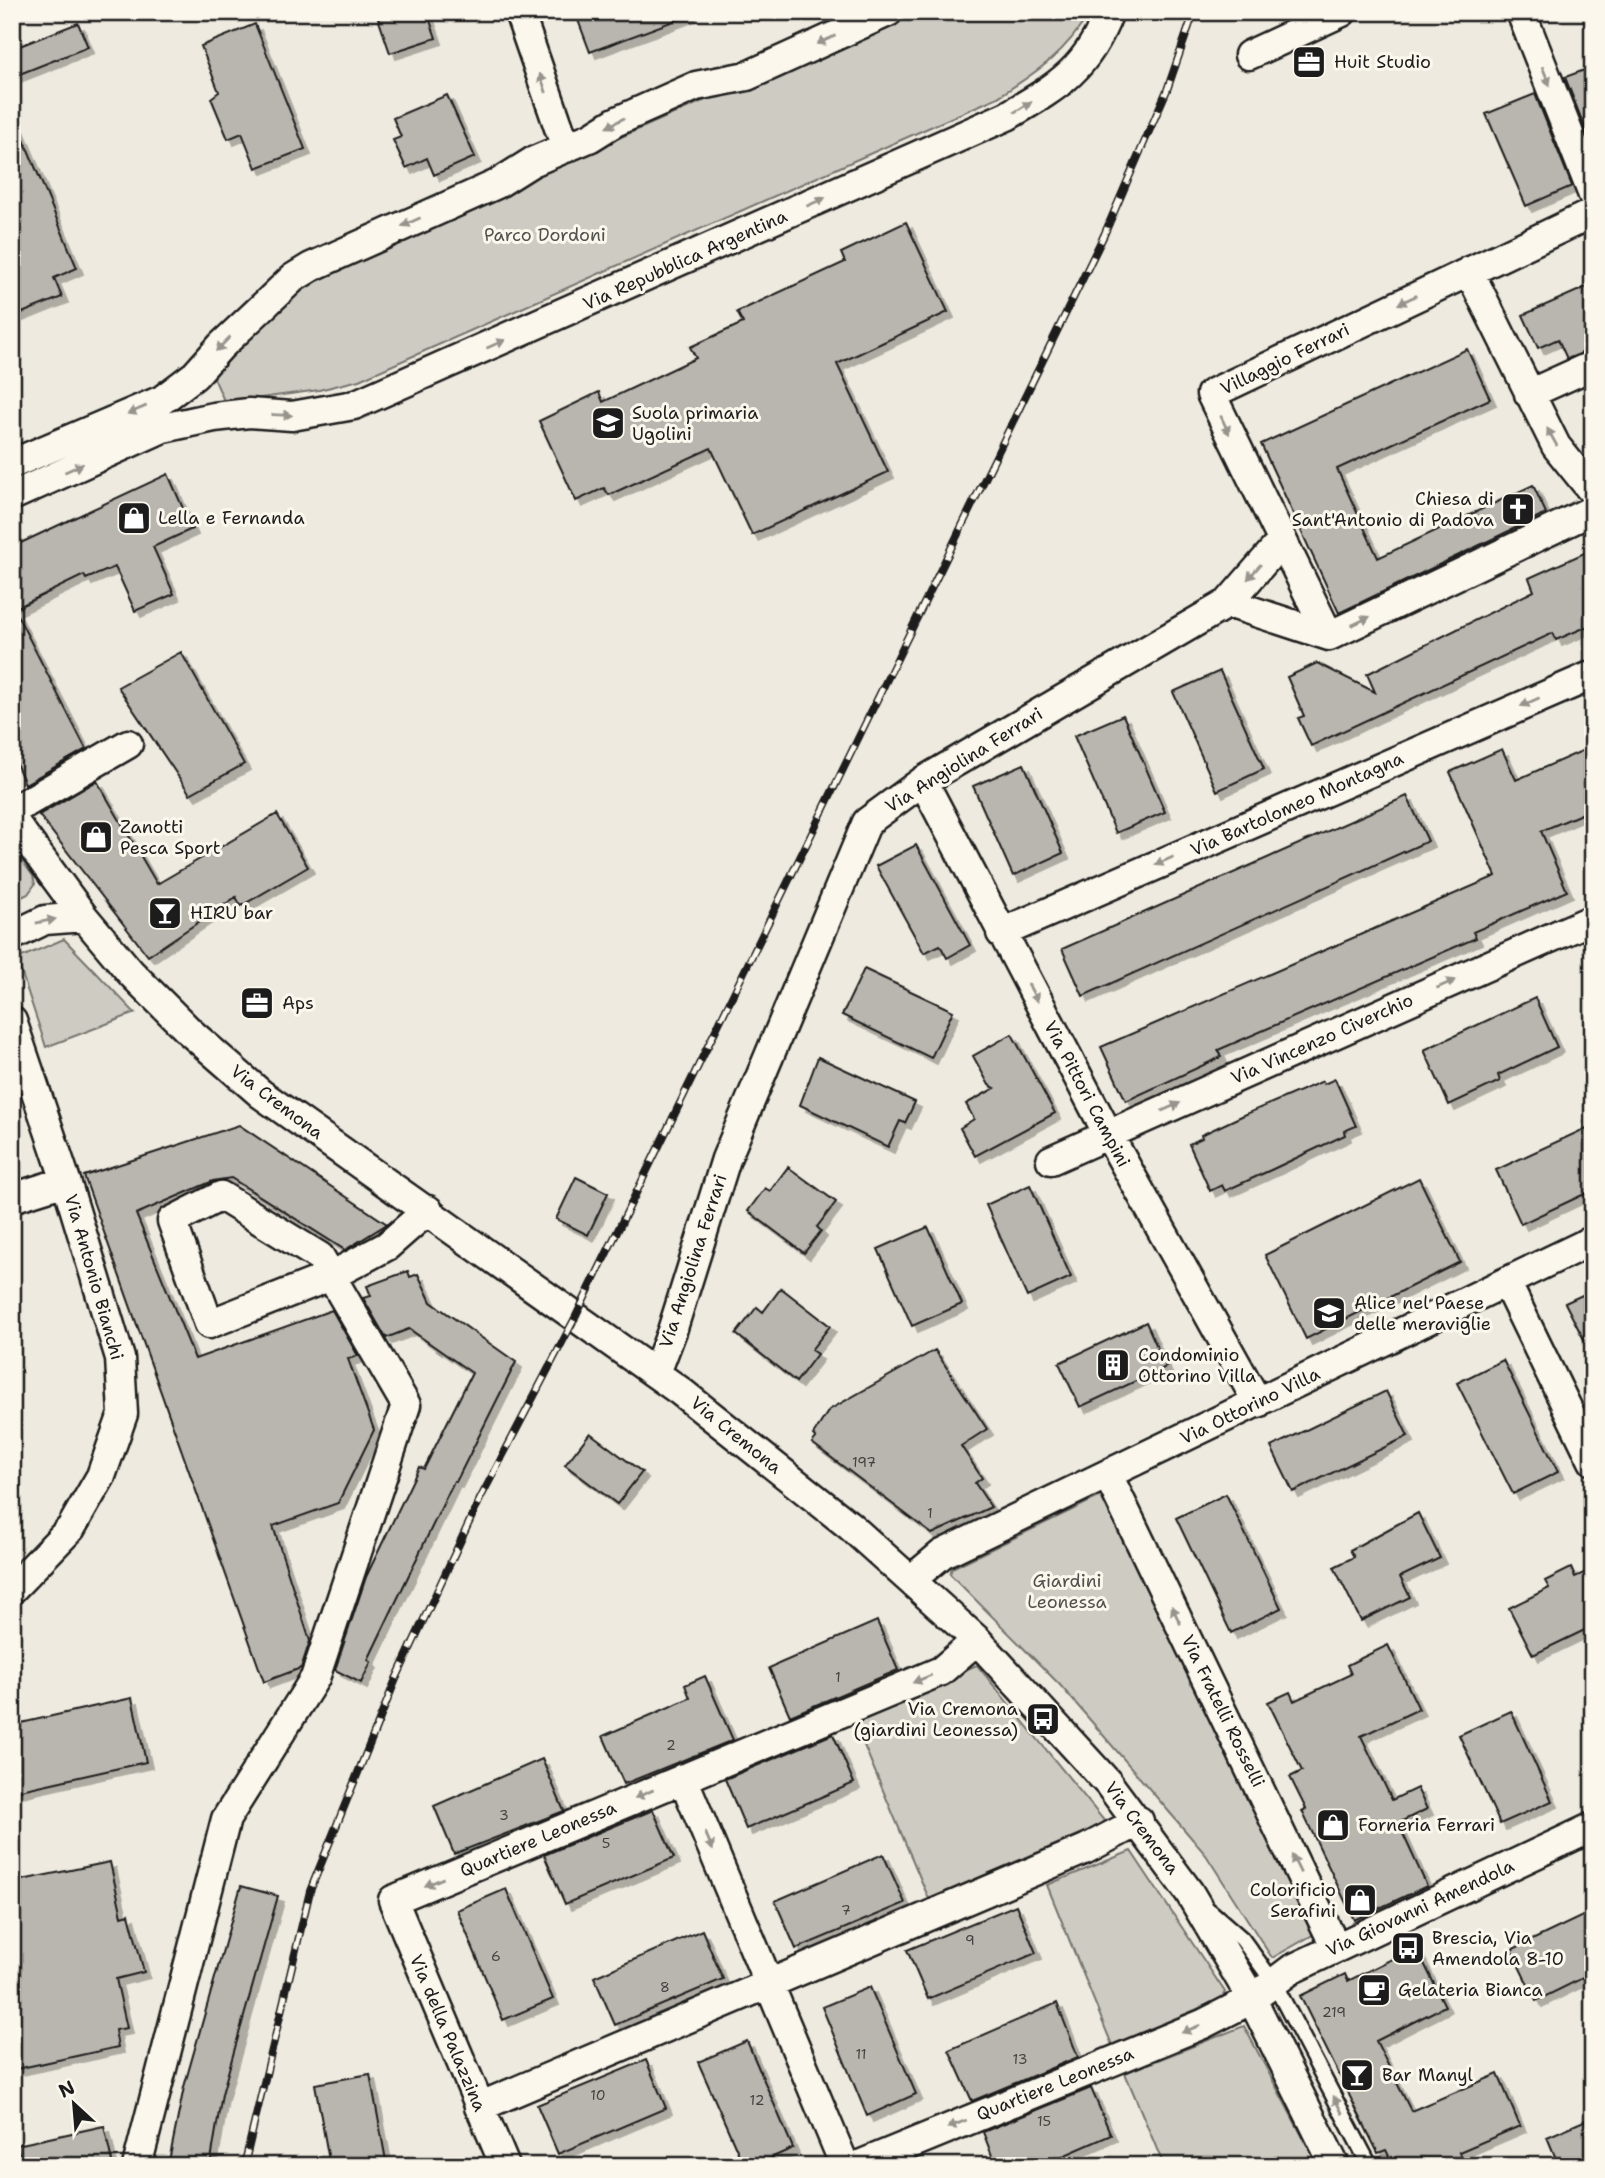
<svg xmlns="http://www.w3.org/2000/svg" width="1605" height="2178" font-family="'Shantell Sans',sans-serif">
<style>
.green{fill:#ceccc2;stroke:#75746f;stroke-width:2}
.building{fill:#b9b6af;stroke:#1c1c1c;stroke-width:2;filter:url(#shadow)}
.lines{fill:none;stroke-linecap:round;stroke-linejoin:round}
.service-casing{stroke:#1c1c1c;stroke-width:19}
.minor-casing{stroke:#1c1c1c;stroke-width:33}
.service{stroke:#fbf7ec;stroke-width:14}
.minor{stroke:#fbf7ec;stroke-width:28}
.rail-casing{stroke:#1c1c1c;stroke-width:8}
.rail{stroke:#fbf7ec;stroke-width:5;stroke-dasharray:16;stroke-linecap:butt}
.oneway{fill:#97948e}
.labels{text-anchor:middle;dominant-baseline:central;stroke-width:6;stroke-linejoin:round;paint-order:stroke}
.number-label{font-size:14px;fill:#434241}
.poi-label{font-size:18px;fill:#1c1c1c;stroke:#fbf7ec;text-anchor:start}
.park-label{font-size:18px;fill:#51514e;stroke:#fbf7ec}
.street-label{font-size:18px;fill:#1c1c1c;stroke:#fbf7ec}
</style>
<defs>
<filter id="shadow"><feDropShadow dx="6" dy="6" stdDeviation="0" flood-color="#0004"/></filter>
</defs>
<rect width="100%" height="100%" fill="#eeeadf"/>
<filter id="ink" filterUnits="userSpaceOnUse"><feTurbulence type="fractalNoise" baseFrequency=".0143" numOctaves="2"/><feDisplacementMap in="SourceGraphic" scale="14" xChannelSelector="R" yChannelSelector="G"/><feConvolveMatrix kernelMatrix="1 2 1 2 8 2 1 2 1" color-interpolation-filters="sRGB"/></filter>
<g filter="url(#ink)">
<!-- green -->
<path class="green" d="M905 12H1090C1065 54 1038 71 998 97L359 380 319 390 225 403 210 369 299 286 537 174Z
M12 847 33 876 35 884 28 894 12 902Z
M64 939 135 1013 46 1047 17 959Z
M1101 1496 1316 1933 1272 1958 1206 1855 1177 1821 1060 1685 950 1574 952 1568Z
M977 1665 1106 1823 929 1899 852 1717Z
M1131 1851 1225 1992 1221 1999 1112 2045 1047 1885Z
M1244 2026 1318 2166H1164L1125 2073Z"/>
<!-- building -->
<path class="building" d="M376 12H427L436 38 390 53Z
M575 12H689L690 15 590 52Z
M78 23 88 47 12 77V49Z
M255 24 305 149 256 168 242 133 228 139 211 98 219 92 201 46Z
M1593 67V149L1565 77Z
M1535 94 1572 186 1526 206 1486 114Z
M447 95 475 157 434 175 427 158 406 168 393 140 401 137 393 118Z
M12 111 77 268 54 278 62 297 12 317Z
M906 222 948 312 837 364 888 472 752 535 711 448 609 495 604 488 576 501 539 421 599 392 603 402 696 358 690 347 743 323 737 312 845 262 841 253Z
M1593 284V349L1567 359 1558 339 1538 348 1523 315Z
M1467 349 1490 399 1337 469 1378 558 1533 485 1546 513 1339 613 1261 444Z
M168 474 192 529 153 547 174 594 135 611 115 567 86 579 84 575 14 609 86 749 25 784 12 754V547Z
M1593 549V624L1556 640 1553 633 1311 746 1298 718 1304 716 1287 677 1317 663 1375 692 1367 674 1534 591 1529 578Z
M181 652 244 764 190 794 118 687Z
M1220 671 1264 769 1217 791 1173 692Z
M1123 715 1165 812 1116 833 1074 736Z
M1593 746V809L1541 831 1567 891 1473 932 1476 938 1218 1050 1221 1057 1126 1101 1101 1047 1496 876 1450 772 1502 749 1516 780Z
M1024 764 1063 853 1013 876 973 786Z
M97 781 157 884 277 814 308 867 241 906 236 897 148 956 39 815Z
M1407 796 1428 841 1083 996 1062 949Z
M916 845 970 945 947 958 940 945 924 953 876 866Z
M864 969 953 1011 931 1058 842 1015Z
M1535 998 1557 1047 1498 1075 1500 1081 1449 1105 1424 1050Z
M1012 1034 1055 1113 975 1156 960 1128 974 1119 966 1104 995 1088 989 1085 973 1056Z
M818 1057 915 1102 905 1123 900 1121 888 1147 800 1105Z
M1335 1079 1356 1126 1344 1131 1345 1135 1273 1169 1225 1191 1222 1185 1210 1191 1189 1144 1202 1138 1201 1135 1246 1114 1323 1081 1324 1084Z
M239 1125 387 1224 345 1250 231 1178 213 1181 136 1214 195 1359 332 1310 358 1356 348 1359 374 1430 338 1503 273 1526 310 1641 301 1668 264 1682 84 1176Z
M1593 1125V1190L1521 1224 1496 1170Z
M788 1167 836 1202 817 1227 821 1231 804 1253 748 1211 765 1188 770 1191Z
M576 1177 608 1193 588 1235 556 1219Z
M1419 1178 1460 1262 1306 1339 1265 1255Z
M1030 1185 1071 1277 1027 1297 986 1205Z
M928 1227 962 1304 912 1326 878 1249Z
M408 1271 410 1277 418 1274 431 1302 516 1362 456 1482 454 1481 368 1660 371 1662 361 1683 335 1670 366 1577 419 1467 424 1469 472 1373 409 1329 386 1338 363 1298 371 1296 367 1286Z
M781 1288 830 1326 811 1350 817 1354 796 1382 736 1334 757 1307 763 1312Z
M1593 1290V1357L1565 1303Z
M1146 1322 1166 1367 1080 1407 1059 1363Z
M935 1350 987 1429 961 1446 982 1478 975 1483 991 1507 932 1534 812 1443 816 1438 813 1435 829 1410Z
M1503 1360 1558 1472 1513 1494 1457 1383Z
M1386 1391 1408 1436 1293 1492 1271 1447Z
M590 1433 642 1472 617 1504 565 1465Z
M1226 1494 1281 1608 1231 1633 1176 1518Z
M1418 1513 1440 1558 1400 1577 1410 1597 1361 1621 1334 1567 1354 1557 1350 1550Z
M1571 1568 1575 1577 1593 1569V1626L1533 1655 1509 1608 1549 1588 1545 1581Z
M877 1621 898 1670 790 1716 769 1668Z
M1388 1645 1419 1709 1361 1736 1392 1800 1417 1788 1427 1809 1398 1823 1427 1886 1354 1920 1302 1811 1306 1809 1290 1777 1302 1771 1268 1702 1290 1692 1294 1701 1351 1674 1347 1665Z
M705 1676 733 1740 624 1784 603 1736 690 1698 685 1685Z
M132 1698 146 1762 12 1792V1725Z
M1511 1711 1552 1801 1500 1824 1459 1735Z
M833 1734 854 1783 746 1829 725 1779Z
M542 1759 564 1811 454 1854 434 1806Z
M653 1810 674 1858 565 1904 544 1855Z
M883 1854 905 1903 796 1949 775 1901Z
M110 1862 122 1916 129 1914 144 1972 116 1979 127 2028 115 2030 118 2047 12 2070V1882Z
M241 1886 278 1896 222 2094 210 2166H168L184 2087Z
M506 1889 553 1999 503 2020 457 1910Z
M1016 1905 1036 1953 928 1999 907 1950Z
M1593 1911V1973L1536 2001 1511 1950Z
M702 1930 723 1979 615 2025 594 1977Z
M1416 1947 1445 2006 1376 2041 1411 2111 1498 2074 1520 2126 1459 2152 1466 2166H1394L1386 2150 1378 2153 1300 1996 1345 1974 1348 1981Z
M870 1987 916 2094 867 2116 822 2007Z
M1057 2003 1078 2057 972 2101 949 2050Z
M747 2041 793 2148 753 2166H744L698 2062Z
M646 2060 666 2108 558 2154 537 2105Z
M370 2074 387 2166H330L315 2084Z
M1091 2088 1111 2135 1040 2166H996L983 2132Z
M1593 2117V2166H1559L1547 2137Z
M104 2126 113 2166H22L17 2145Z"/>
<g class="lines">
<!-- service casing -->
<g class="service-casing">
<path id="service" d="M1210 1911 1242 1939 1274 1983 1370 2166"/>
</g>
<!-- minor casing -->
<g class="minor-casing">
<path id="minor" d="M519 12 566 148
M1521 12 1593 195
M1249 55 1342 12
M1469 271 1556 446 1593 492
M1529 394 1593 365
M12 464 162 400 195 375 221 346 293 278 311 267 497 184 532 162 591 137 615 122 696 86 747 76 888 12
M12 496 163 428 214 417 249 413 292 416 354 405 1007 116C1058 86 1087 70 1109 12
M1228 603 1329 636 1593 510
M1329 636 1211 394 1593 213
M923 781 1108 1134 1258 1403
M12 811 128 744
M12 819 84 917 131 973 190 1032 261 1094 680 1391 850 1526 977 1640 1108 1783 1189 1892 1252 1999 1335 2166
M1001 933 1593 675
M12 936 45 920 84 917
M12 1021 66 1181 120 1358 123 1414 101 1476 71 1528 12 1589
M1051 1160 1593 919
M12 1198 66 1181
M1506 1282 1593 1461
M656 1373 672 1331 726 1159 867 822 923 781 1228 603 1281 542
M1108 1475 1336 1948
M912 1579 942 1554 1593 1240
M683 1778 845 2166
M479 2107 1086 1849 1139 1821
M137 2166 226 1819 315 1678 406 1405 320 1257 221 1196 172 1221 209 1324 331 1276 387 1246 428 1210
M505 2166 393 1900 941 1671 977 1640
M857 2166 1203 2024 1252 1999 1292 1969 1593 1827"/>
</g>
<!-- service -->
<use href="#service" class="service"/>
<!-- minor -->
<use href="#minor" class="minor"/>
<!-- rail casing -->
<g class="rail-casing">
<path id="rail" d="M244 2166 310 1891 396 1679 481 1497 576 1316 1104 235 1167 90 1194 12"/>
</g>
<!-- rail -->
<use href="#rail" class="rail"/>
</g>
<!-- one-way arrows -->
<defs><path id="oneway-solid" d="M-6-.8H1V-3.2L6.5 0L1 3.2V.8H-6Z" transform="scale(1.75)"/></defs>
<g class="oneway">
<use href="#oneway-solid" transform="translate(826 40) rotate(156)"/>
<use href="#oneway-solid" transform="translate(1546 76) rotate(68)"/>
<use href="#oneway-solid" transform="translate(543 83) rotate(-109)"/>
<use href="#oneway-solid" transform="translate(1023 107) rotate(-31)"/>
<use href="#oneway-solid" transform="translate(615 123) rotate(152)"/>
<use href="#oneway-solid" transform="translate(816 202) rotate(-24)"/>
<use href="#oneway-solid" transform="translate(411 222) rotate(156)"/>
<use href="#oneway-solid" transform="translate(1407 300) rotate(154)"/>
<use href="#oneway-solid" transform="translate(223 344) rotate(135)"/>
<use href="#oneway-solid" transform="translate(496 344) rotate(-24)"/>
<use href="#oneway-solid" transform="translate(137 410) rotate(157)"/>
<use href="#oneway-solid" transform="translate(282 415) rotate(2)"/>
<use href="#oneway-solid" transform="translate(1225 425) rotate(65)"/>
<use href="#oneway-solid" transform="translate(1552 437) rotate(-119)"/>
<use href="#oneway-solid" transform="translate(74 468) rotate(-24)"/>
<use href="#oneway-solid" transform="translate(1254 572) rotate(131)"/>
<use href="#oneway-solid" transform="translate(1361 621) rotate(-26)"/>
<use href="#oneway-solid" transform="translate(1530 702) rotate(156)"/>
<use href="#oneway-solid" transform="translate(1164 861) rotate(156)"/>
<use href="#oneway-solid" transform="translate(46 921) rotate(-11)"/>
<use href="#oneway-solid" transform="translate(1446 984) rotate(-24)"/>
<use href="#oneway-solid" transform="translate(1033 993) rotate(62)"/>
<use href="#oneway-solid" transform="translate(1171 1107) rotate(-24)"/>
<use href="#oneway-solid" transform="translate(1176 1615) rotate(-116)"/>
<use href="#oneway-solid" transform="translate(922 1679) rotate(158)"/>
<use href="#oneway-solid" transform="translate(644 1794) rotate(157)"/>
<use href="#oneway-solid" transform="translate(709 1841) rotate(67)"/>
<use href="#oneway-solid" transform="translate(1296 1864) rotate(-116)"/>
<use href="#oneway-solid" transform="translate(434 1882) rotate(157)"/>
<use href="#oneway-solid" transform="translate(1191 2029) rotate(158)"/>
<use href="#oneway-solid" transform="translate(1338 2105) rotate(-117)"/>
<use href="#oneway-solid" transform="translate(957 2124) rotate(158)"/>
</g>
</g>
<!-- icons -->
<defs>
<g id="office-square" transform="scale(1.75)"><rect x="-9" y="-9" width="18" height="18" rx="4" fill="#1c1c1c" stroke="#fbf7ec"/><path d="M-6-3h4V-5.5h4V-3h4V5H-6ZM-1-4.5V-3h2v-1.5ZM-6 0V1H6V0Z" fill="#fff"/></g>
<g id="school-square" transform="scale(1.75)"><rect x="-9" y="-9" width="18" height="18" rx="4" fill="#1c1c1c" stroke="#fbf7ec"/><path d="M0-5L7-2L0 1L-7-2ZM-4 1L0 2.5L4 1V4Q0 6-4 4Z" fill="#fff"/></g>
<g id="church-square" transform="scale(1.75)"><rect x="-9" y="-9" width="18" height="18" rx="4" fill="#1c1c1c" stroke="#fbf7ec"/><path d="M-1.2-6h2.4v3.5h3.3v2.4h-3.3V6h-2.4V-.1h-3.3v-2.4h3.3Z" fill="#fff"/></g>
<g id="shop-square" transform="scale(1.75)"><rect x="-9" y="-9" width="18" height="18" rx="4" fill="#1c1c1c" stroke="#fbf7ec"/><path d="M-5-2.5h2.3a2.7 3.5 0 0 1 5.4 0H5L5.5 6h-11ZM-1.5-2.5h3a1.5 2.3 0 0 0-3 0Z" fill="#fff"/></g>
<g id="bar-square" transform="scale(1.75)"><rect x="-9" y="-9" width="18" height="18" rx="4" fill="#1c1c1c" stroke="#fbf7ec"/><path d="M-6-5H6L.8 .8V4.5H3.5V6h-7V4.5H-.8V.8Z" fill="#fff"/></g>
<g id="building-square" transform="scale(1.75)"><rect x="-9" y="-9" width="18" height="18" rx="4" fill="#1c1c1c" stroke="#fbf7ec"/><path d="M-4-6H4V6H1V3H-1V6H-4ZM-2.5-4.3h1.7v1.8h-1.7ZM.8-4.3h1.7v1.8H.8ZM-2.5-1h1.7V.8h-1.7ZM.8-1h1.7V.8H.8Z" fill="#fff"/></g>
<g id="bus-square" transform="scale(1.75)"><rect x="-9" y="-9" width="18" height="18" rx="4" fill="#1c1c1c" stroke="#fbf7ec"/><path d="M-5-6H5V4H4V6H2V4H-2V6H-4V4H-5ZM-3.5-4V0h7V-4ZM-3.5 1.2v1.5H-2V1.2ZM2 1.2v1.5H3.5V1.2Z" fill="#fff"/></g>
<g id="cafe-square" transform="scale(1.75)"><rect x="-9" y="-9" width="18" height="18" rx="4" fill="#1c1c1c" stroke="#fbf7ec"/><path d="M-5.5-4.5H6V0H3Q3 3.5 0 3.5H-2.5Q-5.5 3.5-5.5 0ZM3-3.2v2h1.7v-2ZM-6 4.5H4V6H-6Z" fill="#fff"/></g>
</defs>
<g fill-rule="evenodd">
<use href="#office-square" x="1309" y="62"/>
<use href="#school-square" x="608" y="423"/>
<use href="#church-square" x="1518" y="509"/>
<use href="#shop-square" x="134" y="518"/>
<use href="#shop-square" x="96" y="837"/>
<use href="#bar-square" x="165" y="913"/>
<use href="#office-square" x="257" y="1003"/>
<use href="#school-square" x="1329" y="1313"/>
<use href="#building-square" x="1113" y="1365"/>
<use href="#bus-square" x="1043" y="1719"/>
<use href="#shop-square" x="1333" y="1825"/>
<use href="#shop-square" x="1360" y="1900"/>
<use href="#bus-square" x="1408" y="1948"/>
<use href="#cafe-square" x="1374" y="1990"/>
<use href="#bar-square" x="1357" y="2075"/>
</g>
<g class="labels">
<!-- number labels -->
<g class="number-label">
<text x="864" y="1462">197</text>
<text x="930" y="1513">1</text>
<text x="838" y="1677">1</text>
<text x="671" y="1745">2</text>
<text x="504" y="1815">3</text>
<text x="606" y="1843">5</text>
<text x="846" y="1910">7</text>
<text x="970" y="1940">9</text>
<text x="496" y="1956">6</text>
<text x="665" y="1987">8</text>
<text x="1334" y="2012">219</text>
<text x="861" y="2054">11</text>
<text x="1020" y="2059">13</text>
<text x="598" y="2095">10</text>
<text x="757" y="2100">12</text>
<text x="1044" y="2121">15</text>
</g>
<!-- poi labels -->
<g class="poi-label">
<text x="1334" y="62">Huit Studio</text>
<text x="632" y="413">Suola primaria<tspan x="632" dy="21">Ugolini</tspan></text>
<text x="1494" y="499" text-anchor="end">Chiesa di<tspan x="1494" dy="21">Sant'Antonio di Padova</tspan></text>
<text x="158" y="518">Lella e Fernanda</text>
<text x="120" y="827">Zanotti<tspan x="120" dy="21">Pesca Sport</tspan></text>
<text x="190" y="913">HIRU bar</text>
<text x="282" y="1003">Aps</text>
<text x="1354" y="1303">Alice nel Paese<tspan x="1354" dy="21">delle meraviglie</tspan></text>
<text x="1138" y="1355">Condominio<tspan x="1138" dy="21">Ottorino Villa</tspan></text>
<text x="1018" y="1709" text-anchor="end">Via Cremona<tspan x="1018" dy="21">(giardini Leonessa)</tspan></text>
<text x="1358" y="1825">Forneria Ferrari</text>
<text x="1336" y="1890" text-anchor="end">Colorificio<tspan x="1336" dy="21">Serafini</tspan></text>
<text x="1432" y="1938">Brescia, Via<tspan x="1432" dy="21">Amendola 8-10</tspan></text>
<text x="1398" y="1990">Gelateria Bianca</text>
<text x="1382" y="2075">Bar Manyl</text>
</g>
<!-- park labels -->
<g class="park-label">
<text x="545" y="235">Parco Dordoni</text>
<text x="1067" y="1581">Giardini<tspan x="1067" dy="21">Leonessa</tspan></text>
</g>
<!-- street labels -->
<g class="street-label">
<text transform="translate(685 260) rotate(-24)">Via Repubblica Argentina</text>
<text transform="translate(1285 359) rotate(-26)">Villaggio Ferrari</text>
<text transform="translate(964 760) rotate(-32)">Via Angiolina Ferrari</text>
<text transform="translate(1297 804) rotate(-24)">Via Bartolomeo Montagna</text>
<text transform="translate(1322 1039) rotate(-24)">Via Vincenzo Civerchio</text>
<text transform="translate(1087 1094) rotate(62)">Via Pittori Campini</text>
<text transform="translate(277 1102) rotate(37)">Via Cremona</text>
<text transform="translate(693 1261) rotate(-72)">Via Angiolina Ferrari</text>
<text transform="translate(94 1277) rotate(74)">Via Antonio Bianchi</text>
<text transform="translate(1250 1406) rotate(-26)">Via Ottorino Villa</text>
<text transform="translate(736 1435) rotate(39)">Via Cremona</text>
<text transform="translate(1223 1711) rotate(64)">Via Fratelli Rosselli</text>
<text transform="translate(1142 1828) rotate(53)">Via Cremona</text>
<text transform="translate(538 1839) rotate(-23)">Quartiere Leonessa</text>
<text transform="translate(1420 1908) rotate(-25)">Via Giovanni Amendola</text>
<text transform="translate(448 2033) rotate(67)">Via della Palazzina</text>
<text transform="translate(1055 2084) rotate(-22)">Quartiere Leonessa</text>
</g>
</g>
<!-- margin -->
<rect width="1605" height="2178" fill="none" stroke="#fbf7ec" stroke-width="42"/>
<rect x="21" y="21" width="1563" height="2136" fill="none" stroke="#1c1c1c" stroke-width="2.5" filter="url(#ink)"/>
<!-- north arrow -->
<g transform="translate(74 2104) rotate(334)" stroke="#fbf7ec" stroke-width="5" paint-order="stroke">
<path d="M0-5L12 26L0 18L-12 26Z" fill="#1c1c1c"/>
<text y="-10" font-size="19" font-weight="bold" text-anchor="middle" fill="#1c1c1c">N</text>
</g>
</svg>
